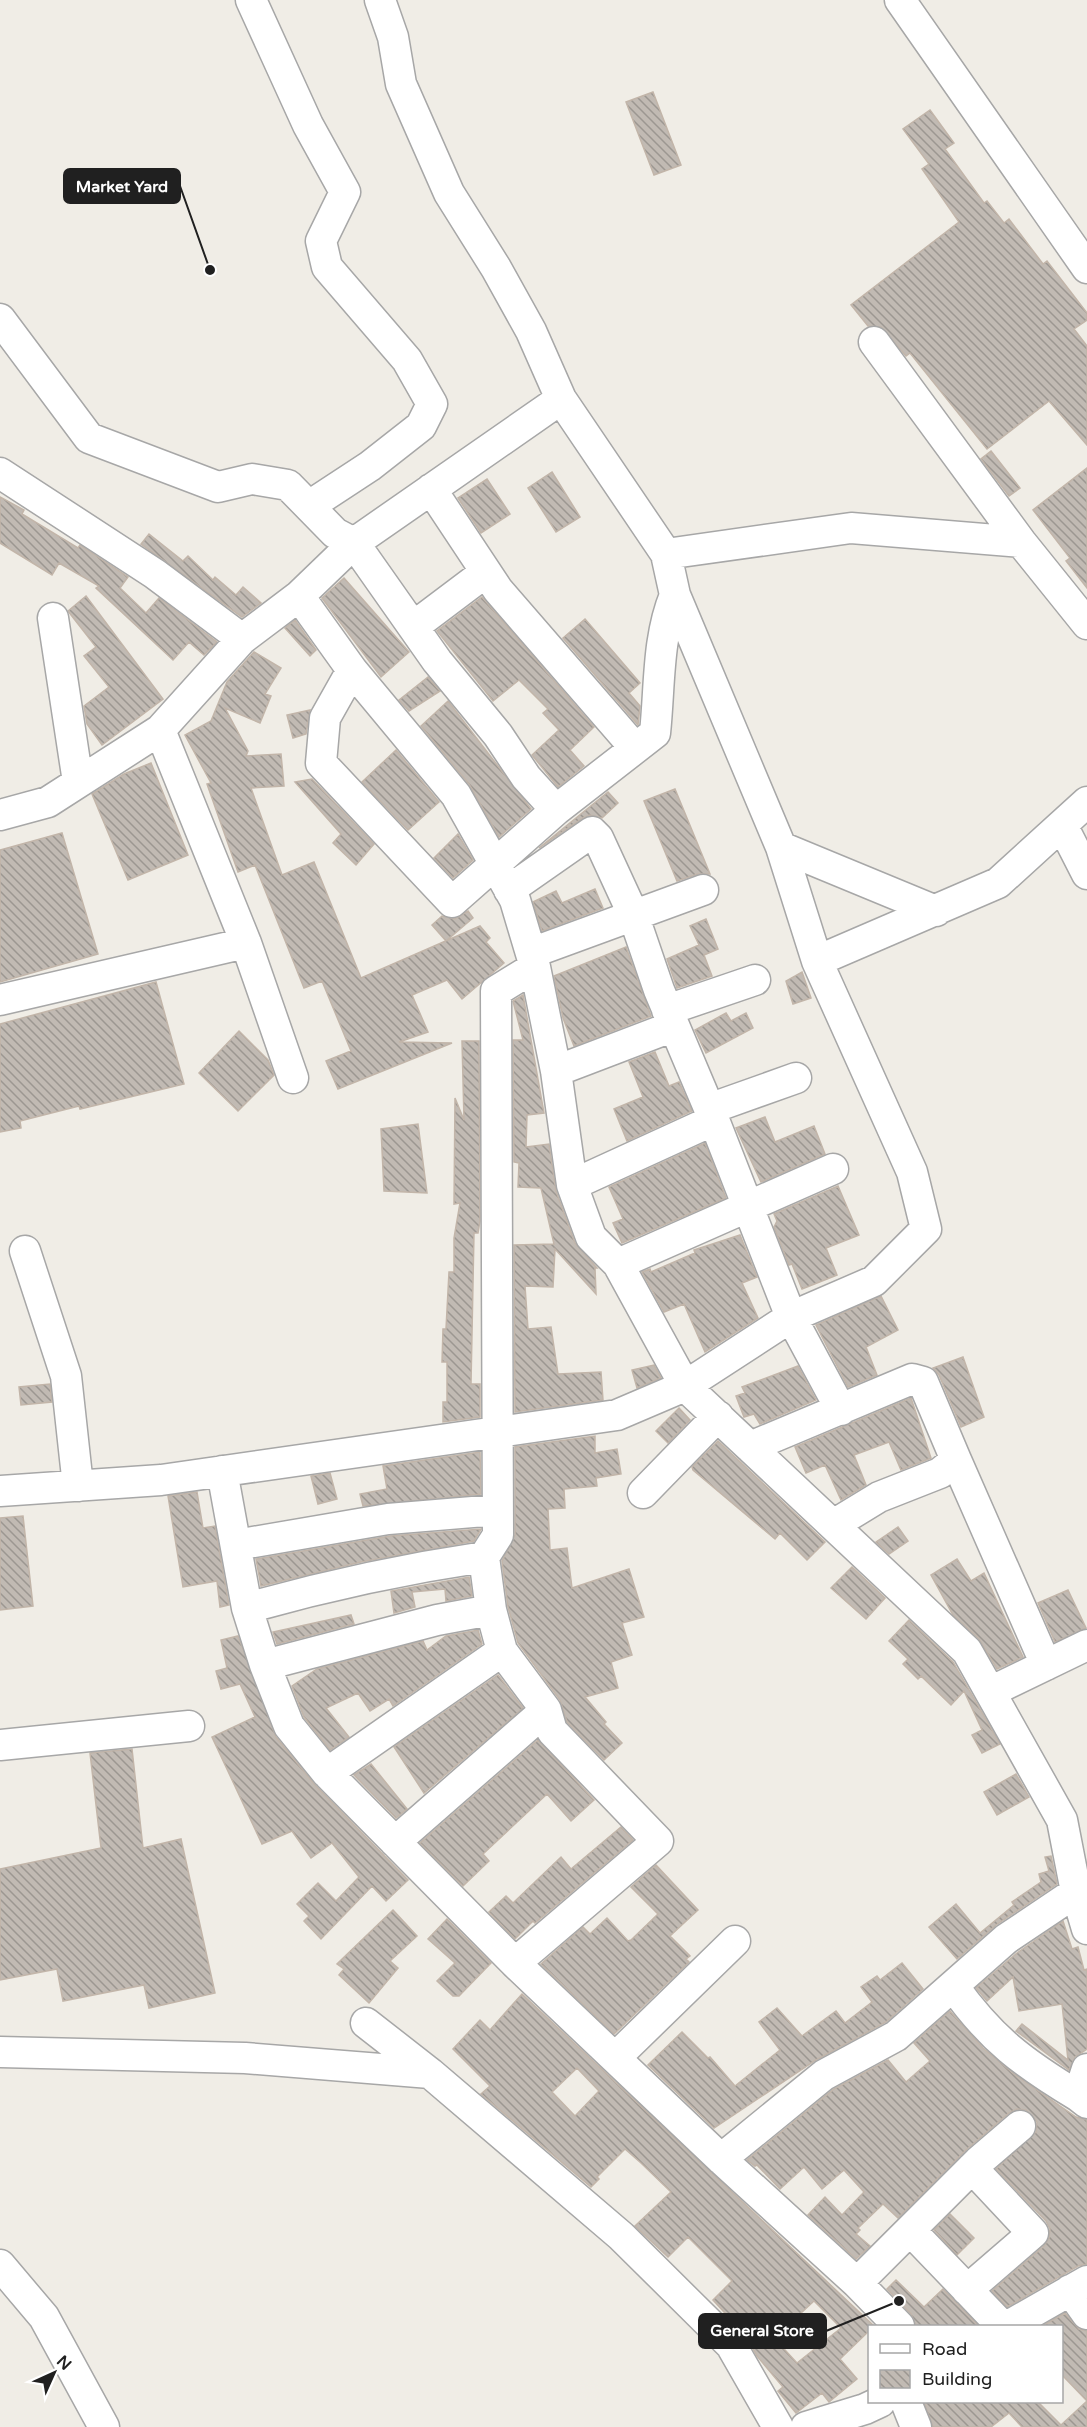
<svg xmlns="http://www.w3.org/2000/svg" width="1087" height="2427" font-family="'Varela Round',sans-serif">
<style>
.building{fill:url(#building-back-hatch);stroke:#c2b5a9;stroke-width:1.5;fill-rule:evenodd}
.lines{fill:none;stroke-linecap:round;stroke-linejoin:round}
.minor-casing{stroke:#a7a7a7;stroke-width:33}
.minor{stroke:#fff;stroke-width:30}
.leader{fill:none;stroke:#202020;stroke-width:2}
.callout-dot{fill:#202020;stroke:#fff;stroke-width:2}
.callout{fill:#202020;stroke:#202020;stroke-width:2}
.callout-label{font-size:16px;text-anchor:middle;font-weight:bold;fill:#fff}
</style>
<defs>
<pattern id="building-back-hatch" width="6" height="6" patternUnits="userSpaceOnUse" patternTransform="scale(1.5)"><rect width="6" height="6" fill="#c1bab3"/><path d="M-1 5l2 2M0 0l6 6M5-1l2 2" fill="none" stroke="#9c9791"/></pattern>
</defs>
<rect width="100%" height="100%" fill="#f0ede6"/>
<!-- building -->
<path class="building" d="M653 92 681 165 654 175 626 102Z
M930 110 954 143 945 149 984 203 987 201 1004 223 1009 219 1043 264 1047 261 1087 313V320L1074 329 1087 346V445L1049 401 987 449 910 353 906 356 881 327 868 326 851 305 959 222 922 169 929 164 903 129Z
M991 451 1020 488 1009 496 981 459Z
M1087 468V588L1066 561 1070 558 1033 510Z
M552 472 580 517 556 532 528 488Z
M487 479 510 514 481 533 458 498Z
M0 497 24 510 22 514 78 548 80 545 128 577 120 588 146 613 159 598 217 642 204 655 189 642 173 660 96 588 99 586 59 563 52 575 0 543Z
M149 534 183 561 188 556 213 580 215 577 236 595 243 587 261 603 242 617 141 544Z
M344 578 409 652 381 677 322 598Z
M86 596 163 699 102 745 87 724 84 706 109 687 84 656 96 647 68 611Z
M482 597 594 727 570 750 584 766 558 787 532 755 559 730 543 713 548 709 519 680 493 701 437 631Z
M585 619 640 683 629 693 640 706 638 725 563 638Z
M295 620 316 650 310 656 285 628Z
M254 652 281 668 265 694 271 696 260 723 225 708 248 751 246 756 281 754 284 786 251 788 282 875 314 862 361 978 480 926 490 938 486 942 504 963 462 999 447 980 412 995 428 1032 399 1042 452 1043 338 1089 326 1061 351 1051 322 981 304 988 255 865 238 872 207 784 211 783 185 735 211 721 227 682Z
M428 677 440 691 409 711 399 700Z
M448 701 531 809 499 837 469 784 421 726Z
M310 710 306 734 293 738 287 715Z
M396 750 439 802 408 830 362 782Z
M151 763 188 855 128 880 92 794 124 774Z
M312 779 374 844 356 865 333 843 341 834 295 782Z
M675 789 710 874H698L677 881 644 801Z
M608 792 618 803 602 818 590 815 583 818 539 848Z
M62 833 98 954 0 982V850Z
M458 834 473 860 453 878 434 858Z
M595 889 603 908 542 931 533 902 556 891 562 903Z
M468 911 473 918 446 941 432 925 442 916 455 919Z
M706 919 718 949 704 955 712 976 677 988 667 959 699 945 690 926Z
M626 947 651 1016 574 1046 563 1018 554 976Z
M802 972 811 998 793 1004 786 981Z
M156 982 184 1084 80 1109 79 1106 20 1121 21 1128 0 1132V1024Z
M523 995 544 1113 527 1115 526 1147 549 1144 556 1191 575 1243 597 1268H595L596 1294 555 1249 553 1287 525 1286 528 1329 551 1327 558 1374 601 1372 603 1400 515 1412 514 1245 554 1244 541 1188 518 1187 519 1163 514 1162 513 1040H523L513 1001Z
M726 1013 731 1021 746 1013 753 1028 706 1053 695 1030Z
M239 1031 268 1060 274 1075 238 1111 199 1073Z
M462 1041H479L480 1221 478 1233H474L471 1384H480V1417L443 1422V1402H447V1362H442L443 1329H446L449 1272H454V1238L460 1203 454 1204 455 1098 464 1120Z
M655 1052 669 1086 679 1082 692 1111 627 1141 614 1109 643 1097 629 1062Z
M765 1117 775 1142 814 1126 825 1154 761 1182 736 1128Z
M418 1124 427 1193 384 1191 381 1129Z
M705 1143 726 1198 622 1243 613 1223 623 1219 609 1187Z
M838 1186 859 1235 826 1248 837 1275 802 1289 792 1264 789 1265 774 1227 777 1221 774 1214Z
M740 1235 757 1277 742 1283 758 1318 705 1352 684 1304 664 1312 642 1272 650 1269 651 1272 695 1253 694 1250Z
M881 1296 898 1330 866 1347 877 1375 848 1387 816 1325Z
M963 1357 984 1417 961 1427 939 1375 933 1368Z
M654 1365 661 1378 637 1388 632 1370Z
M798 1366 816 1400 760 1424 754 1414 744 1417 736 1396 745 1393 742 1387Z
M50 1384 52 1402 21 1405 19 1387Z
M911 1398 931 1458 901 1470 889 1442 854 1455 866 1485 841 1500 825 1465 806 1473 795 1447Z
M679 1408 690 1420 668 1443 656 1431Z
M595 1436V1453L617 1449 621 1474 596 1478 597 1486 564 1489 565 1508 548 1509 550 1550 567 1548 572 1588 629 1569 644 1617 622 1623 632 1655 611 1662 618 1688 585 1697 606 1722 604 1724 622 1743 604 1760 567 1722 560 1700 518 1643 508 1607 502 1561 515 1535V1447Z
M718 1441 825 1542 807 1560 780 1533 775 1539 693 1470 692 1467Z
M480 1452 481 1494 363 1506 360 1494 387 1489 383 1466Z
M330 1473 337 1499 318 1504 311 1476Z
M197 1492 203 1528 215 1526 229 1605 220 1607 217 1581 183 1587 168 1496Z
M23 1516 33 1606 0 1610V1518Z
M898 1527 908 1541 889 1554 876 1542Z
M481 1529 474 1541 361 1562 261 1586 256 1559 390 1536Z
M957 1559 971 1581 984 1573 1023 1657 997 1669 979 1639 953 1615 931 1575Z
M852 1567 885 1598 866 1619 831 1588Z
M469 1577 472 1596 446 1601 445 1589 412 1592 415 1607 394 1613 391 1591Z
M1068 1590 1086 1628 1055 1642 1038 1603Z
M351 1615 354 1624 277 1644 273 1632Z
M909 1620 953 1662 1000 1744 982 1753 972 1735 982 1730 964 1691 951 1705 921 1676 918 1679 903 1664 908 1659 889 1641Z
M478 1630 482 1644 393 1706 389 1699 370 1711 358 1693 326 1708 349 1737 330 1750 304 1717 292 1686 317 1669 423 1641 427 1650 446 1636Z
M238 1636 276 1737 315 1785 408 1880 386 1901 372 1886 321 1939 304 1921 309 1916 297 1904 318 1883 336 1901 359 1877 332 1843 311 1858 292 1831 262 1844 212 1737 255 1717 240 1684 221 1689 216 1671 227 1668 221 1640Z
M498 1675 523 1708 424 1793 394 1747Z
M538 1740 594 1800 571 1821 547 1794 483 1854 489 1861 463 1886 420 1843Z
M132 1749 143 1848 181 1839 215 1993 149 2008 144 1985 63 2001 57 1969 0 1980V1869L101 1848 90 1753Z
M371 1764 407 1809 396 1818 354 1775Z
M1016 1774 1029 1797 997 1815 984 1792Z
M621 1827 633 1840 535 1923 533 1921 515 1939 489 1912 506 1896 513 1903 561 1857 571 1869Z
M1051 1856 1057 1884 996 1925 957 1959 929 1927 956 1904 980 1933 1014 1905 1012 1902 1041 1882 1039 1874 1049 1871 1045 1857Z
M656 1865 698 1910 670 1936 690 1956 686 1959 689 1962 614 2034 541 1964 583 1927 590 1934 607 1918 628 1941 631 1940 658 1914 631 1887Z
M393 1910 417 1936 390 1961 398 1968 369 2003 339 1975 344 1969 337 1964Z
M447 1919 491 1963 459 1996H453L437 1981 455 1963 428 1939Z
M1063 1921 1072 1949 1078 1947 1084 1970 1087 1969V2049L1075 2057 1069 2070 1016 2031 1022 2024 1068 2060 1062 2004 1019 2011 1013 1977 987 2001 976 1988 1017 1953Z
M902 1963 923 1989 886 2022 816 2060 714 2128 648 2065 682 2032 708 2058 710 2057 735 2086 780 2050 759 2022 777 2008 802 2036 836 2011 845 2023 872 2002 861 1987 877 1976 880 1980Z
M522 1994 874 2326H870V2330L840 2359 857 2379 829 2402 822 2393 796 2413 778 2391 783 2387 757 2356 746 2336 713 2300 732 2281 688 2237 668 2257 635 2226 671 2192 641 2163 625 2149 597 2177 599 2179 591 2187 481 2094 490 2086 453 2049 480 2020 490 2030ZM577 2068 599 2091 575 2116 552 2092ZM814 2301 841 2328 797 2363 774 2338Z
M950 2011 983 2048 1014 2074 1076 2117 1087 2120V2264L1078 2266 1007 2307 992 2291 1044 2246 1049 2238 1050 2229 1046 2221 996 2169 1036 2132 1037 2122 1026 2110 1017 2109 1009 2113 966 2150 898 2218 883 2204 858 2228 860 2230 856 2234 870 2246 856 2259 808 2215 825 2197 842 2215 864 2192 844 2170 822 2189 804 2167 780 2189 757 2165 755 2166 747 2160 834 2089 888 2060 906 2082 930 2061 914 2043Z
M950 2214 974 2238 957 2255 934 2230Z
M896 2280 924 2307 943 2289 979 2326H916L911 2314 887 2289Z
M1065 2313 1079 2329 1087 2331V2427H1022L1009 2413 991 2427H933L924 2402H1038L1061 2425 1087 2401 1062 2375V2326H1042Z"/>
<g class="lines">
<!-- minor casing -->
<g class="minor-casing">
<path id="minor" d="M251 0 308 125 345 192 321 241 327 267 407 360 432 404 421 426 370 466 309 506
M900 0 1087 268
M0 319 89 438 218 487 252 479 288 485 335 533 354 543 437 661 498 735 526 777 556 810
M874 342 1021 542 1087 624
M0 473 155 574 242 639
M431 489 498 590 635 748
M666 554 851 528 1021 542
M299 596 352 670 456 795 515 900 535 967 556 1071 572 1185 591 1237 618 1264 685 1386 967 1651 1062 1820 1076 1892 1087 1929
M53 618 78 782
M413 627 486 572
M352 670 325 718 321 763 452 902 556 810 655 733C660 686 657 639 675 595
M0 815 48 802 160 730
M1062 825 1087 874
M781 847 936 911
M509 890 592 832 598 838 633 914 659 990 714 1120 791 1317 841 1410
M531 953 703 890
M817 961 998 883 1087 802
M0 1000 246 943
M667 1010 755 980
M556 1071 674 1026
M293 1078 246 943 160 730 242 639 299 596 354 543 561 399
M709 1109 796 1078
M572 1185 714 1120
M25 1251 66 1376 78 1486
M618 1264 833 1169
M750 1447 912 1379 923 1382 956 1460 940 1473 879 1497 833 1525
M956 1460 1046 1665
M222 1471 247 1608 265 1665 289 1726 327 1773 515 1963 721 2159 857 2283 899 2326
M0 1491 161 1480 617 1415 685 1386 791 1317 874 1281 926 1229 912 1172 817 961 781 847 675 595 666 554 561 399 531 331 496 268 449 193 401 84 393 37 380 0
M643 1493 718 1416
M236 1545 388 1519 497 1510
M247 1608C325 1586 403 1569 484 1557
M265 1665 437 1620 491 1610
M990 1692 1087 1645
M0 1745 189 1726
M327 1773 502 1651
M395 1842 546 1710
M515 1963 658 1841 552 1731 546 1710 502 1651 491 1610 484 1557 498 1535 496 991 535 967
M954 1987C991 2039 1023 2063 1078 2096
M366 2023 430 2073 621 2236 731 2345 778 2427
M0 2052 245 2058 430 2073
M615 2058 735 1941
M1087 2069 1078 2096 1087 2103
M721 2159 824 2075 896 2036 1006 1939 1076 1892
M910 2230 1002 2326
M0 2265 44 2317 104 2427
M857 2283 978 2162 1020 2126
M967 2290 1033 2233 972 2168
M1070 2290 1087 2314
M1008 2326 1087 2281
M906 2402 916 2427
M806 2427 865 2409 880 2402"/>
</g>
<!-- minor -->
<use href="#minor" class="minor"/>
</g>
<!-- callouts -->
<path class="leader" d="M210 270L180 186M899 2301L826 2331"/>
<g class="callout-dot">
<circle cx="210" cy="270" r="6"/>
<circle cx="899" cy="2301" r="6"/>
</g>
<g class="callout">
<rect x="64" y="169" width="116" height="34" rx="6"/>
<rect x="699" y="2314" width="127" height="34" rx="6"/>
</g>
<g class="callout-label">
<text x="122" y="192">Market Yard</text>
<text x="762" y="2336">General Store</text>
</g>
<!-- legend -->
<rect x="868" y="2325" width="195" height="78" fill="#ffffff" stroke="#a6a6a6" stroke-width="1.5"/>
<rect x="880" y="2344" width="30" height="9" fill="#ffffff" stroke="#a6a6a6" stroke-width="1.5"/>
<text x="922" y="2355" font-size="18" fill="#202020">Road</text>
<rect x="880" y="2370" width="30" height="18" fill="url(#building-back-hatch)" stroke="#a6a6a6" stroke-width="1.5"/>
<text x="922" y="2385" font-size="18" fill="#202020">Building</text>
<!-- north arrow -->
<g transform="translate(54 2373) rotate(45)" stroke="#ffffff" stroke-width="4.5" paint-order="stroke">
<path d="M0-4.5L10 22L0 15L-10 22Z" fill="#202020"/>
<text y="-9" font-size="16" font-weight="bold" text-anchor="middle" fill="#202020">N</text>
</g>
</svg>
